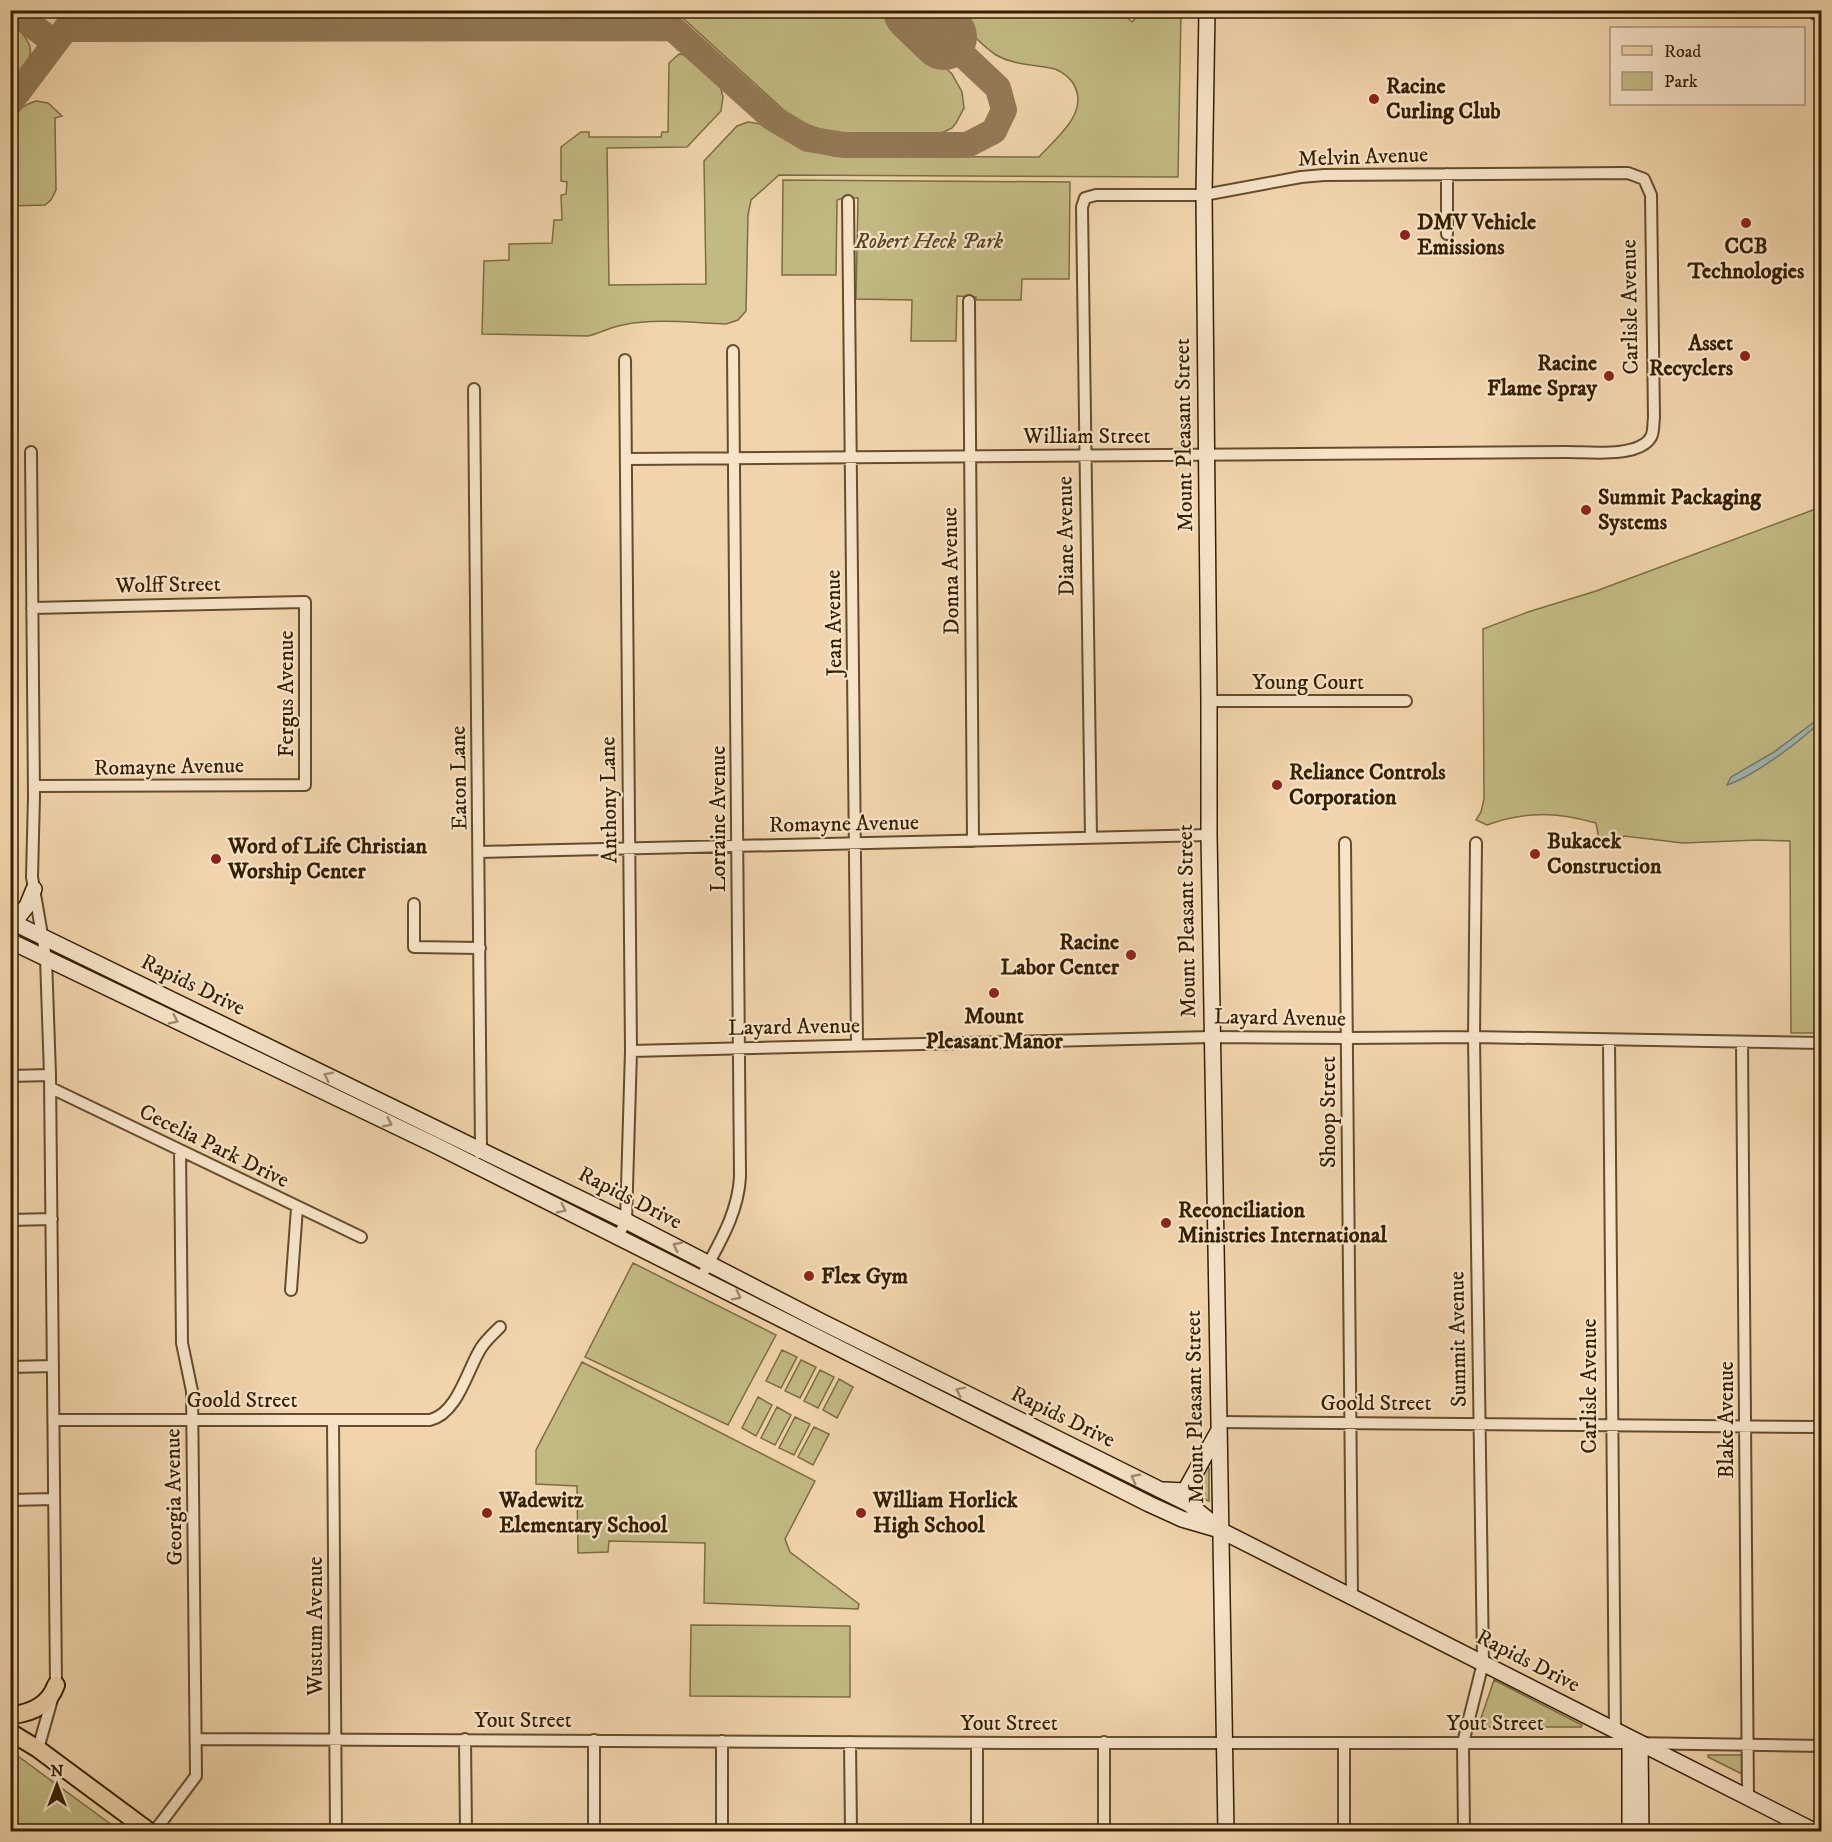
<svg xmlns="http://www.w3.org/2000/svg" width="1832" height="1842" font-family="'IM FELL DW Pica',serif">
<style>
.green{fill:#c2ba83;stroke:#7c6d42;stroke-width:1.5}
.water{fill:#9eb6b3;stroke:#747a6c;stroke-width:1.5}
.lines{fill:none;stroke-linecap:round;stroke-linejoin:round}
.taxiway{stroke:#937a56;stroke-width:26}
.runway{stroke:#937a56;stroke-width:66}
.street-casing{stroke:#644d2c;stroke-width:14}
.secondary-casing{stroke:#352001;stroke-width:18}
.primary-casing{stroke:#352001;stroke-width:20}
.street{stroke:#f6e3c8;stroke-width:10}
.secondary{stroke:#f6e3c8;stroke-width:15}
.primary{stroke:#f1d4ab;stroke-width:16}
.rail{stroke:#352001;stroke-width:3;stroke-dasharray:10 10;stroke-linecap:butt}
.oneway{stroke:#9f8b6e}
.poi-dot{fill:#8f2418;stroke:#f6e3c8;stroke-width:2}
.labels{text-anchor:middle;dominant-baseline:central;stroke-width:4.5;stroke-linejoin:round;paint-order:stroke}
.poi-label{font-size:22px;font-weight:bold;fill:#352001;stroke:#f6e3c8;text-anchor:start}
.street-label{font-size:22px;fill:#352001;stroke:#f6e3c8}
.park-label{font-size:22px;font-style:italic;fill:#584622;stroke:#f6e3c8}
</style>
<rect width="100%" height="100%" fill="#f1d4ab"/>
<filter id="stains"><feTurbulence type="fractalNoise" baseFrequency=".00333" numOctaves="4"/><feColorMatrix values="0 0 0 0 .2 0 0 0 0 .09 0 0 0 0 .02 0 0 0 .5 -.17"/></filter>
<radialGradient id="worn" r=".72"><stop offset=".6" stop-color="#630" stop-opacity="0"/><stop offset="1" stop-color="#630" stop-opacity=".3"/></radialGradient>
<!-- green -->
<path class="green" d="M119 11H589L573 21 140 19 128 17Z
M675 11H885L952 74 962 92 964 108 956 123 952 128 944 132 935 134H844L823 130 805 124 787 113Z
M949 11H1120L1132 22 1142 11H1181L1178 177 779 175 751 200 748 215 746 311 738 320 726 324C694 323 655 318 623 325 611 327 600 333 588 336L482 334 484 261 509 260V244L552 243 554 220H562L561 195 566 194 567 182 561 181V147L581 132H589V137H661L662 132H668L669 63 679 54 689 56 720 85 723 97 721 111 687 147 607 148 609 285 706 284 704 161 737 126 748 122 761 124 800 147 834 156 1039 157C1056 138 1091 112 1073 83 1069 77 1062 72 1055 69 1035 64 1015 66 996 55 979 44 964 25 949 11Z
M11 23C42 48 31 59 11 86Z
M36 101 48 103 62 116 55 118 56 190 51 200 45 205 11 206C10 191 7 131 11 121 16 111 25 104 36 101Z
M783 180 1070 182 1069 279H1022L1021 300H976V297L957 296 956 341H911L912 300 856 299 858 198H843L837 200 836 275H782Z
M1821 507V1033H1791L1790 841 1758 840 1683 843 1624 836 1616 845 1599 839 1596 823C1555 812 1527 811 1487 825L1476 820 1481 812 1484 799 1483 629 1528 612 1596 591Z
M633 1263 776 1335 728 1425 585 1357Z
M782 1350 797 1357 781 1388 766 1381Z
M801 1360 816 1367 800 1398 785 1391Z
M582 1362 815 1481 785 1539 790 1552 859 1604 858 1609 704 1603 705 1543 609 1541 608 1552 578 1553 577 1486 536 1484V1450Z
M820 1370 834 1377 818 1408 804 1401Z
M839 1379 853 1387 837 1418 823 1410Z
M758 1397 772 1405 756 1436 742 1428Z
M777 1407 791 1415 775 1445 761 1438Z
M795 1417 810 1424 794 1455 779 1448Z
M814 1427 829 1434 813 1465 798 1457Z
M1206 1467 1209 1468V1501L1193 1494Z
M691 1625 850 1626V1697L690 1696Z
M1494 1680 1582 1725 1581 1727H1478Z
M11 1751 120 1831H11Z
M1708 1755H1742V1774L1708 1757Z"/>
<!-- water -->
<path class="water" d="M1821 591V668C1814 638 1812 620 1821 591Z
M1821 717V721C1801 741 1754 776 1727 785L1731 777 1774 752Z"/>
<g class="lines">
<!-- taxiway -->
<path class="taxiway" d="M12 10 55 43
M660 17 771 117 808 139 844 145H967L994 131 1004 110 998 88 944 37
M66 29 672 28
M10 103 80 10"/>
<!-- runway -->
<path class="runway" d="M916 10 944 37"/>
<!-- street casing -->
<g class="street-casing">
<path id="street" d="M1447 174V234
M848 201 857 1045
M969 301 973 841
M474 389 481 1149 479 1153
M31 452 34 796 32 877 46 958 50 1075 56 1685 38 1749
M626 459C940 457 1254 455 1568 452 1589 452 1639 458 1651 437 1654 432 1653 423 1654 418L1651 195 1644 179 1628 173 1324 175 1301 177 1204 195H1096L1085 198 1082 207 1091 838
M32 608 305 602V785L34 786
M1209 701H1406
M1345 843 1352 1596
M479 852 1209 835
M414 904V947L480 948
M1609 1041 1615 1730
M1742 1042 1748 1799
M631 1051 1211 1037 1347 1038 1474 1037 1822 1043
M10 1076 50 1075
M51 1088 361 1237
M10 1220 52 1219
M618 1236 626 1221 631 1051 625 360
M705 1270C721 1240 738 1212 740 1177L733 351
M291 1290 297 1208
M10 1367 53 1366
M54 1420H430C458 1413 467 1370 481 1348 486 1340 494 1333 500 1327
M333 1420 336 1832
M1218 1422 1822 1427
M10 1500 54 1499
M196 1739 1034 1743H1630L1822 1746
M465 1739 466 1832
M594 1740V1832
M722 1741V1832
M850 1742 851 1832
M1104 1742V1832
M977 1743V1832
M154 1832 196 1776 192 1391 182 1343 180 1150
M1344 1832V1743
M1464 1832 1463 1743 1483 1663 1474 1037 1476 843"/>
</g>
<!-- secondary casing -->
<g class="secondary-casing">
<path id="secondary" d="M1207 10 1204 195 1209 701V835L1226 1832
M10 918 19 916 27 906 34 889
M10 921 626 1221 822 1322 1189 1504 1216 1526
M10 941 435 1145 1149 1504 1182 1519 1220 1530 1816 1832
M1165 1490 1185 1491 1218 1432
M1630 1738V1832
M1640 1743 1641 1832"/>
</g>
<!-- primary casing -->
<g class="primary-casing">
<path id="primary" d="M12 1715C32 1713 49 1705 56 1685
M10 1732 38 1749 150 1832"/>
</g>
<!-- street -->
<use href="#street" class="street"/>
<!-- secondary -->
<use href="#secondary" class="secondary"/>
<!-- primary -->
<use href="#primary" class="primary"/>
<!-- rail -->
<path class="rail" d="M1811 10 1822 65"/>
</g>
<!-- one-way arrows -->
<defs><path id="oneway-chevron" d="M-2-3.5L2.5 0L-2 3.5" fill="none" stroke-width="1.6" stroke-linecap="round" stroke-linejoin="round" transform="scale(1.5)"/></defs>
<g class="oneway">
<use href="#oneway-chevron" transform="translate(174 1020) rotate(26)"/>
<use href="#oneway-chevron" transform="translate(328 1076) rotate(-154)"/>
<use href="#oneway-chevron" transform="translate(388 1123) rotate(26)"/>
<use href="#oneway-chevron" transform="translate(562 1209) rotate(26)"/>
<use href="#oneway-chevron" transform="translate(677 1246) rotate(-153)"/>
<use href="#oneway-chevron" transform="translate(737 1296) rotate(27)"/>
<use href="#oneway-chevron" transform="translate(960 1391) rotate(-154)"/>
<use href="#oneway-chevron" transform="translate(1135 1478) rotate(-153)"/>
</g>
<!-- markers -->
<g class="poi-dot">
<circle cx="1374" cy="99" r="6"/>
<circle cx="1746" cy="223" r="6"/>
<circle cx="1405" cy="235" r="6"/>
<circle cx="1745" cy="356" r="6"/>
<circle cx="1609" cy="376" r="6"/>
<circle cx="1586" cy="510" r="6"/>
<circle cx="1277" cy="785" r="6"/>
<circle cx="1535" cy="854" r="6"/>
<circle cx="216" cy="859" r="6"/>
<circle cx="1131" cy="955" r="6"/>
<circle cx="994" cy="993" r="6"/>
<circle cx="1166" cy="1223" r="6"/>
<circle cx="809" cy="1276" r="6"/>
<circle cx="487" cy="1513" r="6"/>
<circle cx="861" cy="1513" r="6"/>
</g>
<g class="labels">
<!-- poi labels -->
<g class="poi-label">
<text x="1386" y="86">Racine<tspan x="1386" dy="25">Curling Club</tspan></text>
<text x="1417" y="222">DMV Vehicle<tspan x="1417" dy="25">Emissions</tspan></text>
<text x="1746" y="246" text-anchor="middle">CCB<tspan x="1746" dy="25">Technologies</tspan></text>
<text x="1733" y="343" text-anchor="end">Asset<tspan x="1733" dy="25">Recyclers</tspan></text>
<text x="1597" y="363" text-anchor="end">Racine<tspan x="1597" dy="25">Flame Spray</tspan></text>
<text x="1598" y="497">Summit Packaging<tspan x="1598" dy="25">Systems</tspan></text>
<text x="1289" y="772">Reliance Controls<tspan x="1289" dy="25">Corporation</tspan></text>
<text x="1547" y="841">Bukacek<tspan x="1547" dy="25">Construction</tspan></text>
<text x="228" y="846">Word of Life Christian<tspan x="228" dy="25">Worship Center</tspan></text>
<text x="1119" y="942" text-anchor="end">Racine<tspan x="1119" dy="25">Labor Center</tspan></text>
<text x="994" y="1016" text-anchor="middle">Mount<tspan x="994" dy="25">Pleasant Manor</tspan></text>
<text x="1178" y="1210">Reconciliation<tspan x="1178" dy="25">Ministries International</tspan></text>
<text x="821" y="1276">Flex Gym</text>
<text x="499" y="1500">Wadewitz<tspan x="499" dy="25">Elementary School</tspan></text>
<text x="873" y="1500">William Horlick<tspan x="873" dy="25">High School</tspan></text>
</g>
<!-- street labels -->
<g class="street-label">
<text transform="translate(1363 157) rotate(-2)">Melvin Avenue</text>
<text transform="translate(1630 307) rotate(-91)">Carlisle Avenue</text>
<text transform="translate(1184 435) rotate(-91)">Mount Pleasant Street</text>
<text x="1087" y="436">William Street</text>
<text transform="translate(1066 536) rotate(-91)">Diane Avenue</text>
<text transform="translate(951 571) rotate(-91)">Donna Avenue</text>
<text transform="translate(168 585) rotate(-1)">Wolff Street</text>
<text transform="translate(834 623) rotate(-91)">Jean Avenue</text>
<text x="1308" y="682">Young Court</text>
<text transform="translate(286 694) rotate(-90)">Fergus Avenue</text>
<text transform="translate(169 767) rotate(-1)">Romayne Avenue</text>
<text transform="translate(459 778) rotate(-91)">Eaton Lane</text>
<text transform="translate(609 800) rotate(-91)">Anthony Lane</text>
<text transform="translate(718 819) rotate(-90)">Lorraine Avenue</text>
<text transform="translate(844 824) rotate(-1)">Romayne Avenue</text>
<text transform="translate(1187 921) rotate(-91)">Mount Pleasant Street</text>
<text transform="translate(193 985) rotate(26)">Rapids Drive</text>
<text transform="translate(1280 1018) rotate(1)">Layard Avenue</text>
<text transform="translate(794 1027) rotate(-1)">Layard Avenue</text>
<text transform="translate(1328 1112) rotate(-90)">Shoop Street</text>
<text transform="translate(214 1146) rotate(26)">Cecelia Park Drive</text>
<text transform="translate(630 1198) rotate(27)">Rapids Drive</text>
<text transform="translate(1458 1339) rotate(-91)">Summit Avenue</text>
<text transform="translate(1589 1386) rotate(-90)">Carlisle Avenue</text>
<text x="242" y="1400">Goold Street</text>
<text x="1376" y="1403">Goold Street</text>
<text transform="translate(1195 1407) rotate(-91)">Mount Pleasant Street</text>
<text transform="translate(1063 1417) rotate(26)">Rapids Drive</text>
<text transform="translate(1726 1420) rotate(-90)">Blake Avenue</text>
<text transform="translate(174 1497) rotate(-91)">Georgia Avenue</text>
<text transform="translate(315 1626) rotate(-90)">Wustum Avenue</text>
<text transform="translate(1528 1661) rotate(27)">Rapids Drive</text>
<text x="523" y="1720">Yout Street</text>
<text x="1009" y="1723">Yout Street</text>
<text x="1495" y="1723">Yout Street</text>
</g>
<!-- park labels -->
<g class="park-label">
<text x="929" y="241">Robert Heck Park</text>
</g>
</g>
<!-- margin -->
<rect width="1832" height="1842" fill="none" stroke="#f1d4ab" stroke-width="36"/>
<rect x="12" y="12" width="1808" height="1818" fill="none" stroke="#352001" stroke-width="3"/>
<rect x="18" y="18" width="1796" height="1806" fill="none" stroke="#352001" stroke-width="1.5"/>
<!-- legend -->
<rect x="1610" y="27" width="195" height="78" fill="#f6e3c8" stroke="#a99578" stroke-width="1.5"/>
<rect x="1622" y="46" width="30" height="9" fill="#f1d4ab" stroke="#a99578" stroke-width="1.5"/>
<text x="1664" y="57" font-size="18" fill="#352001">Road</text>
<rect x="1622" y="72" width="30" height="18" fill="#c2ba83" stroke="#a99578" stroke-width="1.5"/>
<text x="1664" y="87" font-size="18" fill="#352001">Park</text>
<!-- north arrow -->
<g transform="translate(57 1785)" stroke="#f6e3c8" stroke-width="4.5" paint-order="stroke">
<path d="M0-4.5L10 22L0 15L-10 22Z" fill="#352001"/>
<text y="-9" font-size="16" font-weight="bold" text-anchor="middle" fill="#352001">N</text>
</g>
<rect width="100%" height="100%" filter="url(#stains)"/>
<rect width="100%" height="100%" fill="url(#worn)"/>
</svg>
